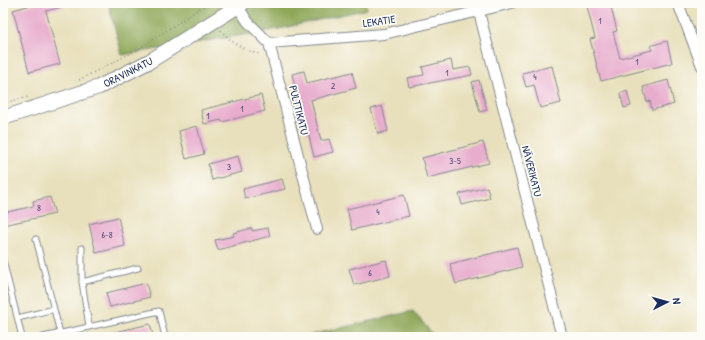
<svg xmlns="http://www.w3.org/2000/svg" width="705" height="340" font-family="'Patrick Hand',sans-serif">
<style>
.forest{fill:#8fa759;stroke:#556b5c}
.building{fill:#e8accd}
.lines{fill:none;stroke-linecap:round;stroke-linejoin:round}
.lane-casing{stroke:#82888d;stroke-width:7}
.street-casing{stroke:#82888d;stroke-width:12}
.secondary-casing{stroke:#82888d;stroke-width:16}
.path{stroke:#82888d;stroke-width:1.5;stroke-dasharray:1 3;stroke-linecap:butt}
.lane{stroke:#fff;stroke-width:5}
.street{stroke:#fff;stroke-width:10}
.secondary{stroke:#fff;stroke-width:14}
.labels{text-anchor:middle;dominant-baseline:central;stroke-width:3.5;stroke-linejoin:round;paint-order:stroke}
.number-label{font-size:9px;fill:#4e4e7a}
.street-label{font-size:11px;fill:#1b2f5e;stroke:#fdfcf7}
</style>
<rect width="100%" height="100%" fill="#fdfcf7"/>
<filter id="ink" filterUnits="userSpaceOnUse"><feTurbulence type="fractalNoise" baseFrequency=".025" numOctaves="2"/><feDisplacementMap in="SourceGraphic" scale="8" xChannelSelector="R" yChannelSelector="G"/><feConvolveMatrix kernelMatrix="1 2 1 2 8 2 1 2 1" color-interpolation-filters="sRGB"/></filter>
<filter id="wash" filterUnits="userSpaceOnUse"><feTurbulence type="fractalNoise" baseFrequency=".012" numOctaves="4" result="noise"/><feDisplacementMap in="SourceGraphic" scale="16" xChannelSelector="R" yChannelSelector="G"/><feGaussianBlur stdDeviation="0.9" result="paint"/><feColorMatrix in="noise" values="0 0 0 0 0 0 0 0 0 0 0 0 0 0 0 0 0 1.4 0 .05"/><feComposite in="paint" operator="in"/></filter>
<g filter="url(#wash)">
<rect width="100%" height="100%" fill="#e8e0bc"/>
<!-- forest -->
<path class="forest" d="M108 3H366L367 9 279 29 122 55Z
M413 311 435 337H302Z"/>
<g id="blocks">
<!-- building -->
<path class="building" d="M39 3H65L66 6 46 11 60 64 29 72 13 10Z
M586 3H610L617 31 613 32 620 58 652 50 650 46 667 41 672 63 601 81 590 39 595 38Z
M451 60 453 70 470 67 472 75 409 87 407 78 424 75 422 67Z
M552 66 561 103 540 108 534 85 526 87 522 73Z
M304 71 307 83 352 72 356 88 311 100 321 141 329 139 333 152 314 157 308 132 306 133 292 74Z
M479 80 487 110 480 112 472 82Z
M668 80 674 104 652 110 650 101 647 102 643 87Z
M627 91 631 106 624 108 620 93Z
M261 95 265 111 222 122 221 120 204 124 201 110Z
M382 106 388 131 378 134 371 109Z
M197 126 204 154 186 159 179 131Z
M483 142 489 163 427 178 422 158Z
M238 156 242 172 212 180 208 164Z
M282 179 285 189 245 199 243 189Z
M487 187 490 198 462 205 459 194Z
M404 195 409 216 352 230 347 209Z
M50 197 55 214 3 225V213L34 206 33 201Z
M118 217 125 246 96 253 89 224Z
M252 228V231L268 228 270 236 218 250 215 240 234 236 233 233Z
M517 247 522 267 456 284 450 264Z
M386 260 390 276 354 285 349 269Z
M146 283 150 297 110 307 106 293Z
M150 324 153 335 144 337H106V334Z"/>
</g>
</g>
<g filter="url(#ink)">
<use href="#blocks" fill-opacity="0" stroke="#82888d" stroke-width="1"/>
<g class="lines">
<!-- lane casing -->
<g class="lane-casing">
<path id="lane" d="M36 239 60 333
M82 248V282L89 326
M3 260 22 337
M82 282 138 268
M18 318 54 309
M71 331 159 311 165 337
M43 337 71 331 73 337"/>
</g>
<!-- street casing -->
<g class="street-casing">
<path id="street" d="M678 3 702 66
M238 7 248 22 269 43 317 229
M479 12 562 337
M269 43 384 34 512 3"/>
</g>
<!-- secondary casing -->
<g class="secondary-casing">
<path id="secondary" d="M3 118 99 87 150 61 243 3"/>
</g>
<!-- path -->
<path class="path" d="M221 30C230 42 246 52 261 54
M79 80 137 50 208 3
M3 103 28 97"/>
<!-- lane -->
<use href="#lane" class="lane"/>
<!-- street -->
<use href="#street" class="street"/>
<!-- secondary -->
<use href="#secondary" class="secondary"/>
</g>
</g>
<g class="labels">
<!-- number labels -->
<g class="number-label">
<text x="600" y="21">1</text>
<text x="637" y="62">1</text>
<text x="447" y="73">1</text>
<text x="535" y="77">4</text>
<text x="333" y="86">2</text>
<text x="242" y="109">1</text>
<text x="208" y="116">1</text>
<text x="455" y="161">3-5</text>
<text x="229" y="167">3</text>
<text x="39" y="208">8</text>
<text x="378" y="212">4</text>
<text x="107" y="235">6-8</text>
<text x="370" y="273">6</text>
</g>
<!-- street labels -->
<g class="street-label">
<text transform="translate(379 21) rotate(-8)">LEKATIE</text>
<text transform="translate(128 72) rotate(-27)">ORAVINKATU</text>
<text transform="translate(299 110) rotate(76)">PULTTIKATU</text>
<text transform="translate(532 171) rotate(76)">NÄVERIKATU</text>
</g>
</g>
<!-- margin -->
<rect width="705" height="340" fill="none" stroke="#fdfcf7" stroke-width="16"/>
<!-- north arrow -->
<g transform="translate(667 302) rotate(84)" stroke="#fdfcf7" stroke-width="3" paint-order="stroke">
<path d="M0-3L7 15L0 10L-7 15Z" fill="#1b2f5e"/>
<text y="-6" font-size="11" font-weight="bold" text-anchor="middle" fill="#1b2f5e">N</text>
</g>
</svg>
